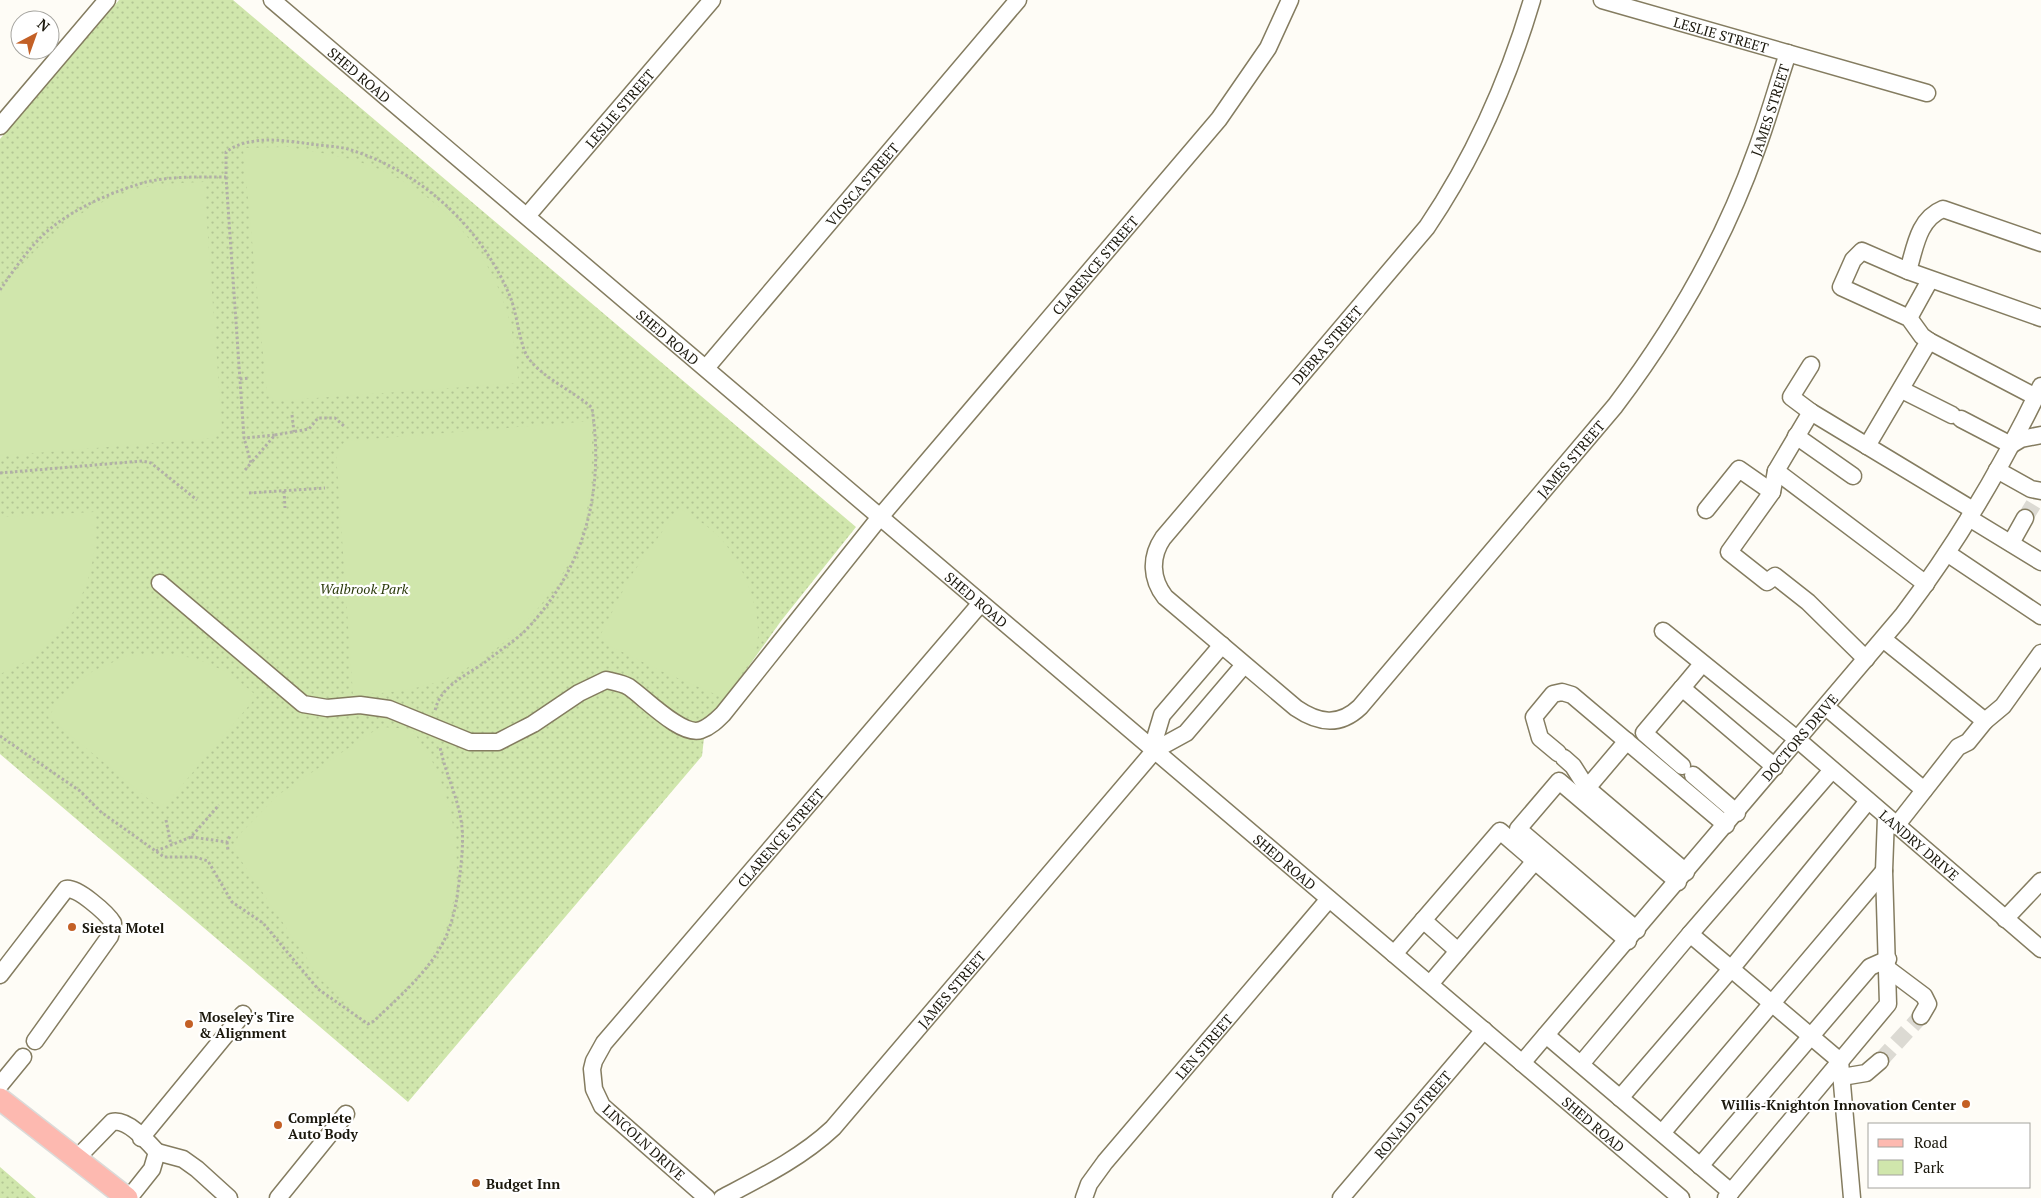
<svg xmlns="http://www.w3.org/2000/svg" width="2041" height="1198" font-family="'PT Serif',serif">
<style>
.green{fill:url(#green-dots)}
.pitch{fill:#d0e6ac}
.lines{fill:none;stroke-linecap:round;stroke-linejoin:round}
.minor-tunnel{stroke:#dcdad3;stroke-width:16;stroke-dasharray:16 8;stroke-linecap:butt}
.minor-casing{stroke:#847c60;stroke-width:19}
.major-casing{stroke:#dbdad8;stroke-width:24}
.path{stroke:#b1afa7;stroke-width:3;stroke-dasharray:2.5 2.5;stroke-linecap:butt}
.minor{stroke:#fff;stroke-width:16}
.major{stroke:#fdb9b0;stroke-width:21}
.poi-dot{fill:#c36026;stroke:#fff;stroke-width:2}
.labels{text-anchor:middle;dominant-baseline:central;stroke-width:4.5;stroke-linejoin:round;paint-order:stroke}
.street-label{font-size:14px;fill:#1b180d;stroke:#fff}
.park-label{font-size:14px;font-style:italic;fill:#2b3a0b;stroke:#fff}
.poi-label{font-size:14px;font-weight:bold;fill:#1b180d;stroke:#fff;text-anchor:start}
</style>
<defs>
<pattern id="green-dots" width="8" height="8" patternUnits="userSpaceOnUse" patternTransform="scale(1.25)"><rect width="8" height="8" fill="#d0e6ac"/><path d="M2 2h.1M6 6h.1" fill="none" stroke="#b2c593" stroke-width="1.8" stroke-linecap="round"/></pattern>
</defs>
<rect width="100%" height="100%" fill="#fefcf6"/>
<!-- green -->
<path class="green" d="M119 0H233L856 527 781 621 719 708 706 720 702 756 408 1102 0 754V139Z
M0 1167 36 1198H0Z"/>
<!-- pitch -->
<path class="pitch" d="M288 147C320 153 354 157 383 171 441 197 487 248 506 309 514 333 516 358 519 383L275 401 267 395 243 148Z
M204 182 222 429 215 438 0 456V294C32 246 81 203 139 189 160 183 182 183 204 182Z
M592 421C592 456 593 489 584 523 568 587 508 652 447 678 418 691 384 693 353 695L336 453 345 441Z
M679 508C694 517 710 527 722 540 744 565 765 617 756 650 753 661 731 687 724 698L661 671 606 644 601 634 630 577Z
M94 512C94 522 96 533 95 543 91 600 54 655 0 674V517Z
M160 654 195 658 229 673 257 696 167 803 157 806 48 717 67 691 93 671 127 656Z
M380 727 412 729C419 741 428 752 434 765 461 823 468 899 432 955 415 981 391 1001 369 1021L322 981 234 850 238 836 278 795Z"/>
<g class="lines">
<!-- minor-tunnel -->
<path class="minor-tunnel" d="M2025 518 2036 500
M1880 1061 1921 1016"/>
<!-- minor casing -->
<g class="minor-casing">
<g id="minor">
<path id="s1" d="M272 0 1681 1198"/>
<path id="s2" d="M1532 0C1508 81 1475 156 1427 227L1163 538C1150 557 1151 579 1165 597L1296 708C1318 723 1339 727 1360 707L1615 406C1674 328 1723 244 1756 151 1768 119 1777 86 1788 53"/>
<path id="s3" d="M1602 0 1927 93"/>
<path d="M0 126 107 0"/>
<path id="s4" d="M527 216 712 0"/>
<path d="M2041 243 1943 209C1918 219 1915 248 1908 271L2041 318"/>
<path d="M1908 271 1862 251 1853 260 1841 287 1909 318 1922 336 1929 341 2036 397"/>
<path d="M1909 318 1930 280"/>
<path id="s5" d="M706 368 1018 0"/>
<path d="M1902 390 1952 415"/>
<path d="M1811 412 1791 397 1811 365"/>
<path d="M1961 419 2011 445 2021 439 2041 435"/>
<path d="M1796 436 1853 476"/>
<path d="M1867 446 1929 341"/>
<path d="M1997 470 2031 489 2041 491"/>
<path d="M1776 471 1772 492 1729 552 1767 582 1775 576 1808 602 1866 659"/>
<path d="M1706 510 1739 469 1772 492"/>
<path d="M1969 518 2041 562"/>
<path d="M2011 543 2025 518"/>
<path d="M1947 553 2041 616"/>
<path id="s6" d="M160 583 303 704 327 708 360 705 389 709 470 742H498L533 724 579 693 606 680C614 682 622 683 629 687 645 698 682 737 701 730 710 727 717 720 723 714L880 517 1219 119 1268 48 1290 0"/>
<path d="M1926 584 1776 471 1811 412 1973 510"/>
<path id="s7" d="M1663 631 1798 740 2041 949"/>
<path d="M1883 639 1985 721 1968 742 1958 747 1896 826"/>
<path d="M1682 688 1702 664"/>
<path d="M1826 707 1924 790"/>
<path d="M1985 721 2003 706 2041 653"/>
<path d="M1155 750 1156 735 1162 715 1222 645"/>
<path d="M1558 753 1540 738 1534 717 1553 694 1562 692 1572 695 1726 825"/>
<path d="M1564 758 1573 766 1587 788 1686 872"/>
<path d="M1682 766 1644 733 1682 688 1775 767"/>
<path d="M1693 775 1737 813"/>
<path d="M1587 788 1627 741"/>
<path d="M2005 919 2041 881"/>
<path d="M1423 920 1458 951"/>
<path d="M1637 930 1518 829 1559 781 1678 882"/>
<path d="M1690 934 1832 770"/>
<path d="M1394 954 1500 831 1628 941"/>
<path d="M1888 969 1924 996 1928 1004 1921 1016"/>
<path d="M0 975 66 889C76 886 107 913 113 923L110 936 35 1041"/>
<path d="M1430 984 1535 861"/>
<path d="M1546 1035 1731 1192"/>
<path id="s8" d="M1522 1063 1902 616C1956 545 2002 467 2041 386"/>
<path d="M1581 1064 1690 934 1840 1061 1852 1198"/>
<path d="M1842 1077 1866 1073 1880 1061"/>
<path d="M0 1085 23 1057"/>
<path d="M1620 1098 1731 969 1868 801"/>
<path d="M1662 1133 1884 871"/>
<path d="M141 1138 243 1014"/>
<path d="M157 1152 183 1159 197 1169 229 1198"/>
<path d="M77 1158 112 1122C127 1118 148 1142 157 1152L152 1169 129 1198"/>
<path d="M1700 1166 1870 967 1888 959"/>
<path d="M278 1198 346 1114"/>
<path id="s9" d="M707 1198 602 1106 594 1089 592 1069 594 1061 604 1043 981 603"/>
<path id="s10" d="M722 1198C762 1177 801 1158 833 1128L1155 750 1186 733 1244 665"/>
<path id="s11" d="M1084 1198 1089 1184 1105 1162 1329 899"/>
<path id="s12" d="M1341 1198 1484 1030"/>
<path d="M1726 1198 1888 1004 1884 871 1886 817"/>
</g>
</g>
<!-- major casing -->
<g class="major-casing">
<path id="major" d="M0 1099 127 1198"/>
</g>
<!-- path -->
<path class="path" d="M226 177 244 438 275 435 251 463 244 438
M0 290C13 271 26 252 42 236 69 210 111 192 146 182 172 176 200 177 226 177V152C248 135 284 140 310 144 323 146 339 146 351 150 421 172 480 226 509 294 517 311 519 342 527 356 540 377 574 391 592 408 605 493 584 570 524 632 513 642 499 651 488 660 468 675 440 685 435 711
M240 379 249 378
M292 415 294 432
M275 435 309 429 318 418H335L344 426
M245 470 251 463
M0 473 142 461 151 463 197 500
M284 491 285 508
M249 493 325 488
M0 736 80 791 101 812 164 857H195L208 861 232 902 263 923 318 989 368 1024 374 1021C402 994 438 964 450 926 456 909 458 891 460 874 462 857 464 837 461 820 457 795 445 772 440 747
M166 820 171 845
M191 837 227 842 230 836
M227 842 228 850
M156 851 191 837 219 805"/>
<!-- minor -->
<use href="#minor" class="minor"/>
<!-- major -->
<use href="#major" class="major"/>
</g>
<!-- markers -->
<g class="poi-dot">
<circle cx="72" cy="927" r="5"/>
<circle cx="189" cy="1024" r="5"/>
<circle cx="1966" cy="1104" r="5"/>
<circle cx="278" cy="1125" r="5"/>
<circle cx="476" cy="1183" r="5"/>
</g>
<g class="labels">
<!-- street labels -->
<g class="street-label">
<text stroke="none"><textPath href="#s3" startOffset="124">LESLIE STREET</textPath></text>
<text stroke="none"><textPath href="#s1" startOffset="115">SHED ROAD</textPath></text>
<text stroke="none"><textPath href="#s4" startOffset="142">LESLIE STREET</textPath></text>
<text stroke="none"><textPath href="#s2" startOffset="1695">JAMES STREET</textPath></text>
<text stroke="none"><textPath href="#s5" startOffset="241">VIOSCA STREET</textPath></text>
<text stroke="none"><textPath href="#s6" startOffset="1235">CLARENCE STREET</textPath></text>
<text stroke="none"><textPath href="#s1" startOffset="520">SHED ROAD</textPath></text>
<text transform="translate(1327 345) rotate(-49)">DEBRA STREET</text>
<text stroke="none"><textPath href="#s2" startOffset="1290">JAMES STREET</textPath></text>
<text stroke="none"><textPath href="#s1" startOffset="925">SHED ROAD</textPath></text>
<text stroke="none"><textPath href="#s8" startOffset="428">DOCTORS DRIVE</textPath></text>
<text stroke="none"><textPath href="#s9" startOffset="478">CLARENCE STREET</textPath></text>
<text stroke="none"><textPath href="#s7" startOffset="334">LANDRY DRIVE</textPath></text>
<text stroke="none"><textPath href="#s1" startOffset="1330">SHED ROAD</textPath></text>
<text stroke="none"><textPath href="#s10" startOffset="314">JAMES STREET</textPath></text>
<text stroke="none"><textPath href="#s11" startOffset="194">LEN STREET</textPath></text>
<text stroke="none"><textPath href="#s12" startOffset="110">RONALD STREET</textPath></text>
<text stroke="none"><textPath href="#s1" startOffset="1735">SHED ROAD</textPath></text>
<text transform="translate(644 1142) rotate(42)">LINCOLN DRIVE</text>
</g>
<!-- park labels -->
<g class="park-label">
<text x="364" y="588">Walbrook Park</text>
</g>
<!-- poi labels -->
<g class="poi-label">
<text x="82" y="927">Siesta Motel</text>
<text x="199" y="1016">Moseley's Tire<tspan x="199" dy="16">&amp; Alignment</tspan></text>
<text x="1956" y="1104" text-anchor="end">Willis-Knighton Innovation Center</text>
<text x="288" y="1117">Complete<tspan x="288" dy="16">Auto Body</tspan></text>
<text x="486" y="1183">Budget Inn</text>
</g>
</g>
<!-- legend -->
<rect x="1868" y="1123" width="162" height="65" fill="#ffffff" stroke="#a4a39e"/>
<rect x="1878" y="1139" width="25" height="8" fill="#fdb9b0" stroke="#a4a39e"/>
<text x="1914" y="1148" font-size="15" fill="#1b180d">Road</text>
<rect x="1878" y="1160" width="25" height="15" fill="#d0e6ac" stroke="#a4a39e"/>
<text x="1914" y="1173" font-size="15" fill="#1b180d">Park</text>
<!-- north arrow -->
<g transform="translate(35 35) rotate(41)"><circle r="24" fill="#ffffff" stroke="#a4a39e"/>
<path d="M0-4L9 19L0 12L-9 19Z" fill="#c36026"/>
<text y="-8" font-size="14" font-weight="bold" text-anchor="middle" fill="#1b180d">N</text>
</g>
</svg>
